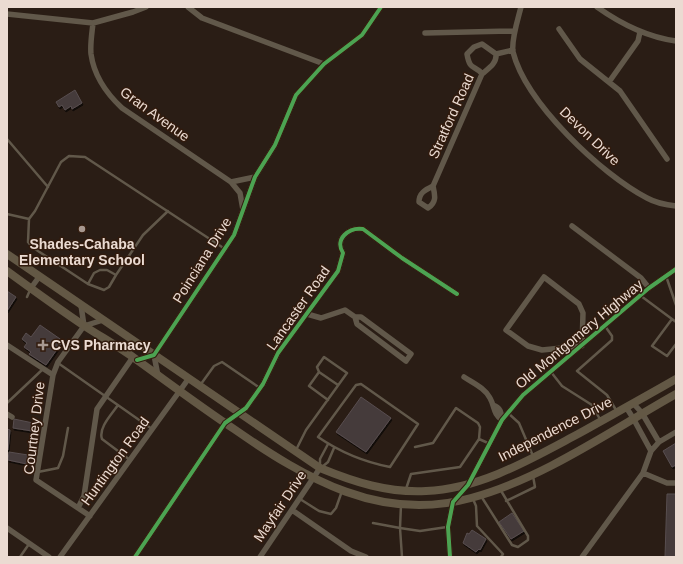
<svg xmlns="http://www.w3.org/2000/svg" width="683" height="564" font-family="Helvetica,sans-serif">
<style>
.building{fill:#443a3b;stroke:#584e4f;filter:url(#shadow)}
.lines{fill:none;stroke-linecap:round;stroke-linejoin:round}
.service{stroke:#61584a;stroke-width:2.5}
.minor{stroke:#61584a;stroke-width:5.5}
.primary{stroke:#635845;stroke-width:8}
.cycleway-casing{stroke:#321b0d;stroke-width:6}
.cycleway{stroke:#4ca352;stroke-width:4}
.poi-dot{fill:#a79890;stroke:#321b0d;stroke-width:1.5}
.labels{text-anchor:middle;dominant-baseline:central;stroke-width:3;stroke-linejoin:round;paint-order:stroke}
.street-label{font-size:14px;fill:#ebdbd2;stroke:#321b0d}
.poi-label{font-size:14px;font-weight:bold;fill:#ebdbd2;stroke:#321b0d}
</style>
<defs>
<filter id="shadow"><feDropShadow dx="1" dy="2" stdDeviation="0" flood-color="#0009"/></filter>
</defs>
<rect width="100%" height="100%" fill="#2a1d15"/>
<!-- building -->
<path class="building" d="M75 90 82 103 72 109 71 106 65 110 62 105 59 107 56 102Z
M7 291 16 297 7 311Z
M40 325 63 341 46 365 29 354 31 352 24 347 27 343 22 339 26 333 31 337Z
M361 397 391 418 366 452 336 432Z
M14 419 33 423 32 431 13 428Z
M7 429 10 430 8 450 7 449Z
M676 443V465L672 467 663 451Z
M9 452 28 455 27 464 8 460Z
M667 494H676V557H665Z
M512 513 524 531 511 539 499 522Z
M472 530 486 539 480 550 479 549 476 552 463 543 467 533 469 534Z"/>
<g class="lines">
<!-- service -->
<path class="service" d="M7 139 48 187
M7 214 29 219
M100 270H107L116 275 109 287 104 290 88 284 94 273Z
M116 275 143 235 168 211
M666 276 676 305
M88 284 32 247 28 242 29 219 35 211 61 162 69 156 85 157 225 249
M641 296 676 322
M27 297 30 290
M672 319 652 346 667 356 676 344
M605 326 612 336V340L577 371 607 395 616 410
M58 363 152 429
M319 372 309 386 328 400
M551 372 562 386 592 405 601 421
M201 384 214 366 222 362 260 388
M361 384 418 424 390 467C364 462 340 452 318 437L356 385Z
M7 403 43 369
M118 405C112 414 98 428 102 439L130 460
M508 413 519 423 533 456
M415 447 433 443 456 408 478 423 480 427 479 439
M296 450 306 430 347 373 324 357 317 367 319 372 338 385
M320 466V459L328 444
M322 467 328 462 334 448
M38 472 58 468 63 456 68 428
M406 489 411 474 460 467 479 439 488 443
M481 496 512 545 518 547 528 540V536L500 489
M300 499 319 511 331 514 336 508 342 491
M473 499 476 506 477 526 503 554 501 557
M506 501 535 487 533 476
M401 505 400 528 420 531 447 527
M373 523 400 528 402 557
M20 557 29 544"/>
<!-- minor -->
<path class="minor" d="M188 7 202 18 324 64
M521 7C518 19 511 40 513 52 526 103 601 174 647 198 656 203 666 205 676 206
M597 7C621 24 646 37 676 41
M7 14 93 23 133 12 146 7
M93 23C92 33 90 44 91 54 94 76 107 94 122 108L231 182 255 177
M559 29 580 59 620 91 667 159
M425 33 515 31
M496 54 513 50
M482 74C475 64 470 72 467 54L474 47 482 44 496 54
M609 82 638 41 640 32
M231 182 240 193 243 210
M433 186 482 74C489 68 497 63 496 54
M433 186C435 195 437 202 428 208L419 202C419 193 425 190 433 186Z
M572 226 641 278 649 288
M544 277 579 304 583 313 582 346 542 350 528 346 506 330Z
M31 288 39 277
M81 305 84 326
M307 314 321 318 345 310 355 317 357 324 406 361 411 354 361 317H355
M7 345 53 375
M154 355 158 376
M137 360 154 355 234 235 255 177 275 145 296 95 324 64 362 35 381 7
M464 377C473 383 485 388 490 398 495 407 493 414 502 420
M633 403 642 413 659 442
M493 405C501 408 501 412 502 420
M626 407 633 418 651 451
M7 414 12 417
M643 473 667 483H676
M78 508 84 496 97 409 133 357
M292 510 351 551 366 557
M90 516 36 480 53 375 58 362 84 326 103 320
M7 528 49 557
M60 557 189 378
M135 557 225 423 246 408 263 384 278 353 338 271 343 253C334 239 349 227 363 229L402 258 457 294
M260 557 320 468
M450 557 448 527 453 502 468 485 502 420 523 395 649 288 676 269
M582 557 643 473 651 451 659 442 676 432"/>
<!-- primary -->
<path class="primary" d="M7 254 320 468C354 482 388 493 426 491 480 489 531 459 578 434 610 416 643 398 676 379
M7 271C33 290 59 309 86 327 103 338 121 348 137 360 169 383 201 407 234 429 306 479 381 523 471 498 542 479 612 430 676 394"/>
<!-- cycleway casing -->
<g class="cycleway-casing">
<path id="cycleway" d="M137 360 154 355 234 235 255 177 275 145 296 95 324 64 362 35 381 7
M135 557 225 423 246 408 263 384 278 353 338 271 343 253C334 239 349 227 363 229L402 258 457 294
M450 557 448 527 453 502 468 485 502 420 523 395 649 288 676 269"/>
</g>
<!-- cycleway -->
<use href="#cycleway" class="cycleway"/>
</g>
<!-- markers -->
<g class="poi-dot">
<circle cx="82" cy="229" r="4"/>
<path d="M41 339h4v4h4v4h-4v4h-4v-4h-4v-4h4z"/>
</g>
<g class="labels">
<!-- street labels -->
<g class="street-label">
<text transform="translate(155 114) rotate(36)">Gran Avenue</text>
<text transform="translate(451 116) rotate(-66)">Stratford Road</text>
<text transform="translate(590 136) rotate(44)">Devon Drive</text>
<text transform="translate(202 260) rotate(-58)">Poinciana Drive</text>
<text transform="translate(298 308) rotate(-55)">Lancaster Road</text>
<text transform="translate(579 334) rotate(-40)">Old Montgomery Highway</text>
<text transform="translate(34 428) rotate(-83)">Courtney Drive</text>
<text transform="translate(555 429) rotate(-27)">Independence Drive</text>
<text transform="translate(115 461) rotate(-54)">Huntington Road</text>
<text transform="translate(280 506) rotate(-56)">Mayfair Drive</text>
</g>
<!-- poi labels -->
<g class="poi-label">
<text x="82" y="244">Shades-Cahaba<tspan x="82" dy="16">Elementary School</tspan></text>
<text x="51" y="345" text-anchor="start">CVS Pharmacy</text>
</g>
</g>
<!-- border -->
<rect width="683" height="564" fill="none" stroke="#ebdbd2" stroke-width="16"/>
</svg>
